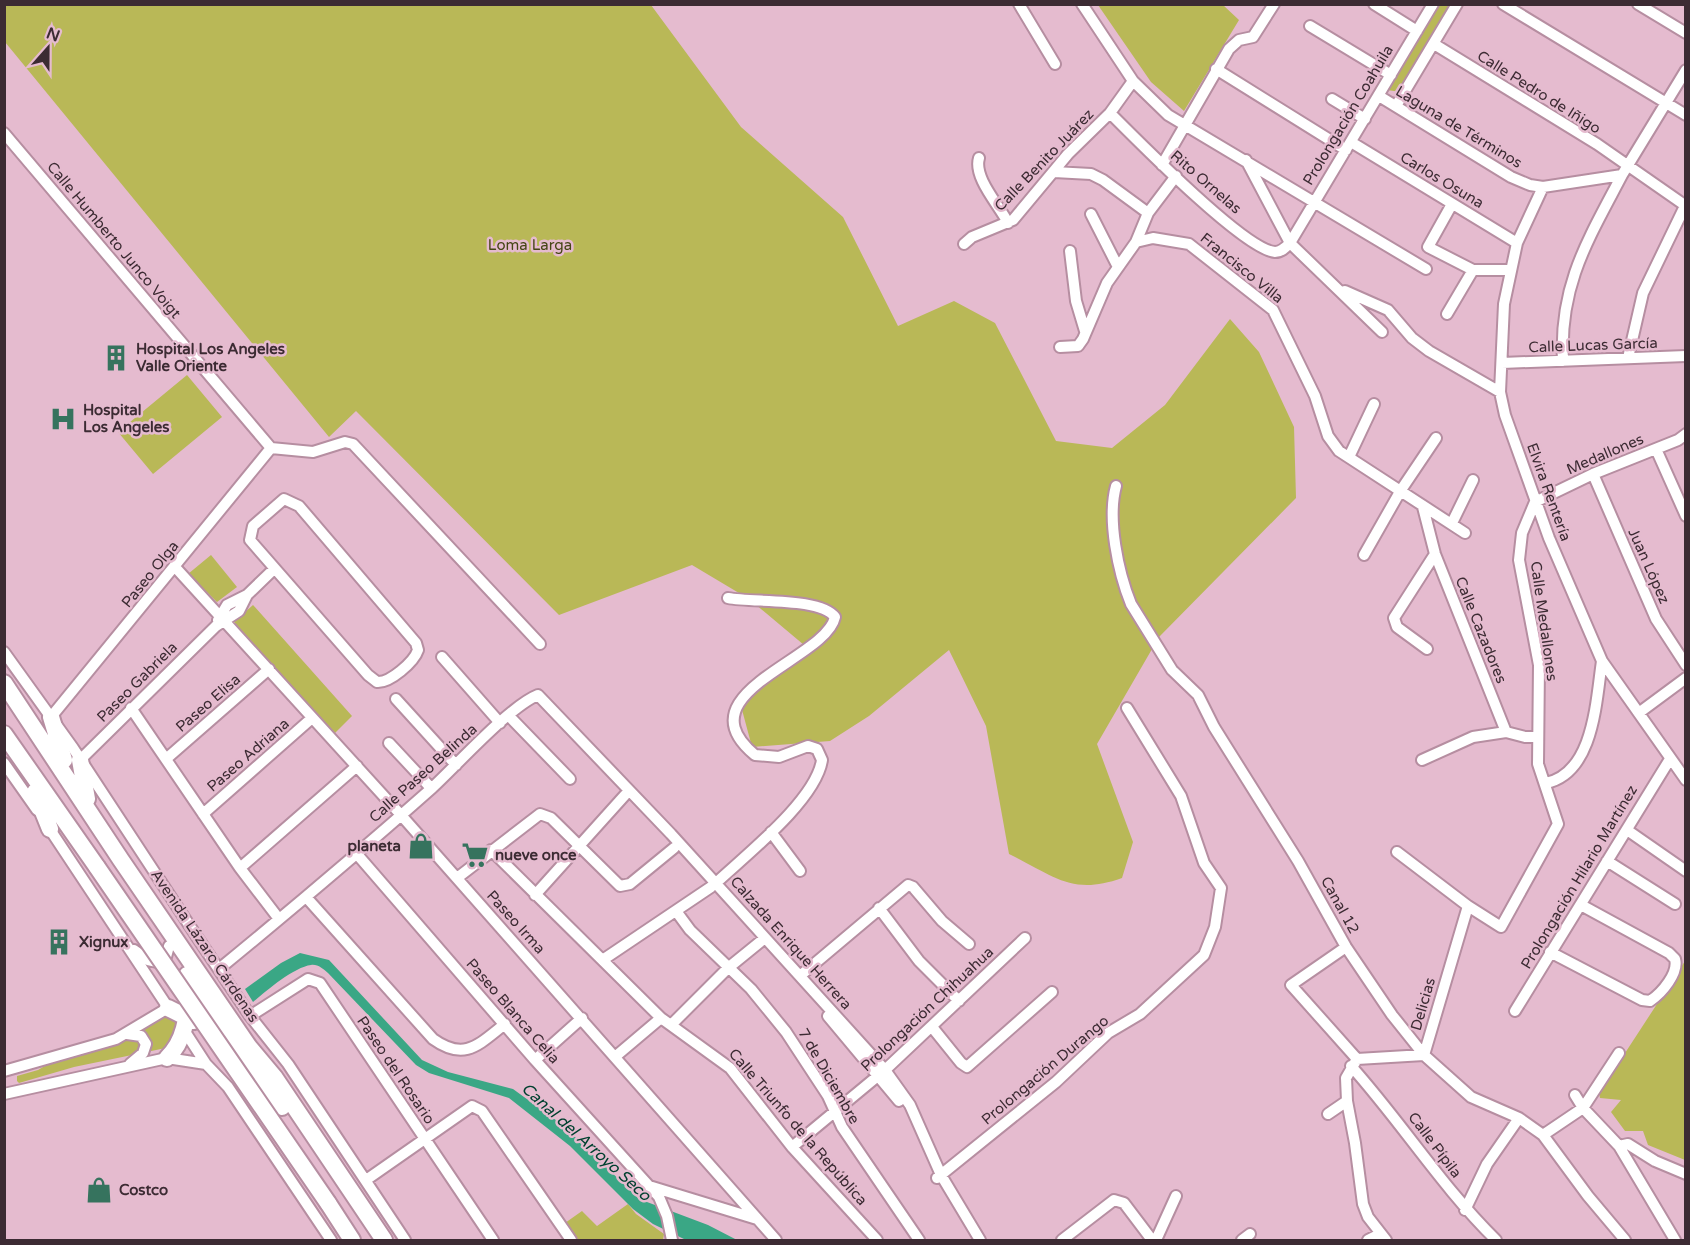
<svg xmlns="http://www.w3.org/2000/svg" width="1690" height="1245" font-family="'Varela Round',sans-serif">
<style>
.green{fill:#b9b857}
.water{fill:#3aa785}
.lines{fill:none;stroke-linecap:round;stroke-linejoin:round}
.minor-casing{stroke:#b68ea1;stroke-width:14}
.highway-casing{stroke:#b68ea1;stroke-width:20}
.minor{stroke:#fff;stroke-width:10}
.highway{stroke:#fff;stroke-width:16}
.highway-bridge-casing{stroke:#b68ea1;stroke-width:20;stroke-linecap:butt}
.highway-bridge{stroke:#fff;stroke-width:16}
.labels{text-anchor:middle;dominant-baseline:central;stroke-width:5;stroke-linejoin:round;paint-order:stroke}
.street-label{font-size:15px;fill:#3c2b33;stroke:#e5bbcf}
.park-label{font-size:15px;fill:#454514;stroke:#e5bbcf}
.poi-label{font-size:15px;font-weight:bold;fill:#3c2b33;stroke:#e5bbcf;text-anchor:start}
.water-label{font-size:16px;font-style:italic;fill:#00402f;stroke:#e5bbcf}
</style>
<rect width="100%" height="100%" fill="#e5bbcf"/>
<!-- green -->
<path class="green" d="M4 5H651L741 127 843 217 898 326 954 301 995 323 1056 441 1112 448 1165 405 1230 319 1259 352 1294 427 1296 498 1159 637 1097 744 1133 842 1122 878C1072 896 1054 876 1009 854L986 726 949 650 869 716 830 741 752 747 741 706 804 645 749 599 692 565 559 615 356 411 329 437 5 42Z
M1098 5H1223L1239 20 1184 111 1151 82Z
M1437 5H1456L1401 92 1387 90Z
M187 375 222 417 153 474 118 432Z
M211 555 237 587 217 602 188 574Z
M253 605 352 716 334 734 234 622Z
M1685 961V1160L1648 1145 1643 1131H1625L1611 1112 1621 1100 1600 1098 1599 1093Z
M170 1012 188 1038 185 1044 74 1067 19 1083 17 1081V1076L38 1070 55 1060Z
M628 1204 636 1214 664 1234 663 1240H577L565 1223 582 1211 597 1226Z"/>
<!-- water -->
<path class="water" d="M300 953 329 960 422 1060 448 1072 513 1089 564 1126 639 1199 708 1225 737 1240H686L653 1224 633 1209 570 1146 509 1098 429 1073 416 1065 328 973C323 969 318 964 311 965 294 967 266 991 253 1002L245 989 281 963Z"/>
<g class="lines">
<!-- minor casing -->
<g class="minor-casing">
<path id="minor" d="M1019 4 1055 64
M1082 4 1133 81 1168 115 1426 269
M1374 4 1417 31
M1503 4 1686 115
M1638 4 1686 33
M1310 26 1391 75
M1434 44 1597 144 1686 206
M1216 69 1346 150
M1379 96 1511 177 1530 185 1543 187 1622 175 1686 70
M1332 99 1365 119
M1396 106 1457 4
M1110 113C1136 139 1245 250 1275 252 1282 252 1286 247 1290 243L1433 4
M4 133 271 448
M1351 142 1517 243
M979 158C973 178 1000 206 1008 223
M1246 160 1290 243 1382 332
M1162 165 1229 49 1239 40 1253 37 1274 4
M1054 172 1091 174 1103 180 1148 213
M1543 187 1517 243 1504 304 1500 392 1505 415 1549 538 1602 661 1686 780
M1452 204 1428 247 1473 270H1510
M1091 214 1117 265
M1136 242 1153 238 1189 244 1273 310 1315 396 1328 436 1339 451 1465 533
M964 244 972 237 1013 220 1068 154 1110 113 1133 81
M1070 251 1076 301 1085 331
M1345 291 1388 310 1412 338 1429 351 1500 392
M1447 314 1473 270
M1060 347 1078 346 1083 339 1107 283 1136 242 1148 213 1176 176
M1628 358 1643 293 1685 206
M1563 361C1559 285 1588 240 1622 175
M1502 363 1686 356
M271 448 313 452 345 442 353 444 540 644
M1656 449 1686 516
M1349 457 1374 404
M1593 474 1656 619 1686 665
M1116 486C1107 519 1118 572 1131 604L1172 670 1198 695 1214 727 1298 861 1346 947 1392 1015 1424 1055 1471 1097 1519 1118 1543 1135 1583 1108 1619 1053
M284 499 299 506 416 643 418 650C414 662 390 683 377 682L368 675 250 540 253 526Z
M1423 507 1435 554 1506 732 1525 737H1537
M1452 523 1473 480
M1364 555 1401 490 1436 438
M175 567 401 815 776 1240
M218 620 227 605 247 595 274 569
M1427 649 1397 627 1394 618 1435 554
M4 652 73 748 199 940 250 1016 288 1064 405 1240
M442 657 500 723
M396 699 456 765
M131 708 240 868 279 919
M1640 712 1686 678
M509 716 570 779
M51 717 271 448
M389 743 431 788
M166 759 269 669
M80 760 216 626 239 611 247 595
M1422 760 1473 737 1506 732
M4 763 37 810
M1546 783C1594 773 1596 701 1602 661
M203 814 312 718
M47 825 171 1012
M1627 830 1686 871
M771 832 800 871
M491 850 661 1018 730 1068 792 1147 877 1240
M1397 852 1468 906 1501 927 1558 824 1538 764 1539 665 1519 560 1522 533 1535 502 1593 474 1678 440 1686 434
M356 853 535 1060 659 1197 667 1216 672 1240
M1607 861 1675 904
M240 868 357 766
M457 878 540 814 551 818 620 886 630 884 674 848
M716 883C746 855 816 800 822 760L817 749 808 746 779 757 755 755C680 693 826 660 835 617 820 597 753 603 728 598
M535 895 625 795
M306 897 433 1039C465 1062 479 1044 505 1024
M879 908 919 961 959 1001
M676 911 690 930 751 989 786 1032 828 1096 842 1127 919 1240
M1346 947 1291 985 1357 1059
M134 950 148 960 157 962 166 957 169 946
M1550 952 1642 1000 1650 1001C1662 993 1679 973 1675 959L1669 953 1581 905
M604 959 711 887
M219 969C291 910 362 850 432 788 457 765 510 706 538 695L671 834 885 1070 910 1105 941 1175 980 1240
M801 975 908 885 913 887 942 921 969 944
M1515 1011 1670 759
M250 1016 308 979 320 983 493 1240
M828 1016 899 1101
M671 1025 728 968 765 938
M182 1027 206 1064 228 1087 331 1240
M932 1027 961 1063 967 1067 1052 992
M127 1034 141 1036 146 1044 143 1053 130 1064
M616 1056 661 1018
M535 1060 582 1018
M1351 1066C1402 1123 1442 1187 1496 1240
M4 1071 116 1039 168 1008
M4 1094 167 1058 206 1064
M1575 1095 1583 1108 1619 1146 1675 1240
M1347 1101 1355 1143 1363 1204 1368 1217 1386 1240
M1328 1114 1347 1101 1346 1078 1357 1059 1424 1055 1468 906
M1543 1135 1588 1196 1625 1240
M1619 1146 1628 1144 1655 1161 1686 1174
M792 1147 885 1070 1025 938
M937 1178 1056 1082 1108 1033 1140 1014 1204 955 1215 927 1221 888 1204 863 1181 796 1127 708
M366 1180 472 1106 482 1111 571 1240
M649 1186 757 1219
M1465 1210 1487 1164 1519 1118
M1062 1240 1114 1200 1124 1203 1152 1240
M1156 1240 1176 1196
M1242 1240 1250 1234
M1368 1240 1380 1234"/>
</g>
<!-- highway casing -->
<g class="highway-casing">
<path id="highway" d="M4 683 121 860 249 1047 275 1078 384 1240
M51 717 64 760
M4 734 97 867
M80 760 87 799
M35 792 50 829
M187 975 226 1037 282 1107
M168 1008 194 1021
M167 1058C186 1040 187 1015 189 990
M328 1203 352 1240"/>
</g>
<!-- minor -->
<use href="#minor" class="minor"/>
<!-- highway -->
<use href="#highway" class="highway"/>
<!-- highway-bridge casing -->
<g class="highway-bridge-casing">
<path id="highway-bridge" d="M97 867 328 1203"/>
</g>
<!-- highway-bridge -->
<use href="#highway-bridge" class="highway-bridge"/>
</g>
<!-- icons -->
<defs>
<g id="building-bare" transform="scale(2.07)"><path d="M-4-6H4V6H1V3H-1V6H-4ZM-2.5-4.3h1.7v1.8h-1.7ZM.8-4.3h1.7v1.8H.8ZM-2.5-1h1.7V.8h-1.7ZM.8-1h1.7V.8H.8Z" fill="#36735e" stroke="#e5bbcf" stroke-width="2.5" paint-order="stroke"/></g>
<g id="hospital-bare" transform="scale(2.07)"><path d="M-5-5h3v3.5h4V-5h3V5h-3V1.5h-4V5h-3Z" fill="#36735e" stroke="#e5bbcf" stroke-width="2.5" paint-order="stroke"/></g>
<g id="shop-bare" transform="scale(2.07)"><path d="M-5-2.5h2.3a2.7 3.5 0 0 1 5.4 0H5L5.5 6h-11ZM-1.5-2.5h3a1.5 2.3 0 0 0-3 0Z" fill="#36735e" stroke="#e5bbcf" stroke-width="2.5" paint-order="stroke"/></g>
<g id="supermarket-bare" transform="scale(2.07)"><path d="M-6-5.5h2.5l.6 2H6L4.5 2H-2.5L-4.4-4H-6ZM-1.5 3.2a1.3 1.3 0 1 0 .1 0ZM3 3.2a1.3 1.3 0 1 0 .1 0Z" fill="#36735e" stroke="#e5bbcf" stroke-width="2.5" paint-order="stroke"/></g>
</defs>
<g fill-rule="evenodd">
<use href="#building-bare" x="116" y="358"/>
<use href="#hospital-bare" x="63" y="419"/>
<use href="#shop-bare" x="421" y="846"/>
<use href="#supermarket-bare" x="475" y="855"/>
<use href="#building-bare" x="59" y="942"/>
<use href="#shop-bare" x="99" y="1190"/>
</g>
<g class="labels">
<!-- street labels -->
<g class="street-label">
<text transform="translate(1539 92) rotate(32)">Calle Pedro de Iñigo</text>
<text transform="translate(1348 115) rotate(-59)">Prolongación Coahuila</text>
<text transform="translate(1459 127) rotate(31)">Laguna de Términos</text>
<text transform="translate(1044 160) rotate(-46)">Calle Benito Juárez</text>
<text transform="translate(1442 180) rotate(31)">Carlos Osuna</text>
<text transform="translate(1206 182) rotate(41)">Rito Ornelas</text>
<text transform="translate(114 240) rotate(50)">Calle Humberto Junco Voigt</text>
<text transform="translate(1242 268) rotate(39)">Francisco Villa</text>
<text transform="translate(1593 345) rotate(-2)">Calle Lucas García</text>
<text transform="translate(1605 454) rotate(-23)">Medallones</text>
<text transform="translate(1549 492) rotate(70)">Elvira Rentería</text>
<text transform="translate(1649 566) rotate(66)">Juan López</text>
<text transform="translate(150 574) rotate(-51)">Paseo Olga</text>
<text transform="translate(1544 621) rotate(82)">Calle Medallones</text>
<text transform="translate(1481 630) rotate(68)">Calle Cazadores</text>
<text transform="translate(137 682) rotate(-45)">Paseo Gabriela</text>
<text transform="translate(208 703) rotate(-41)">Paseo Elisa</text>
<text transform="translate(248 755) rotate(-41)">Paseo Adriana</text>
<text transform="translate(423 773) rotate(-42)">Calle Paseo Belinda</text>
<text transform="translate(1579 877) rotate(-59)">Prolongación Hilario Martínez</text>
<text transform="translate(1340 905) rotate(61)">Canal 12</text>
<text transform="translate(516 922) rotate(48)">Paseo Irma</text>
<text transform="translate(791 943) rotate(48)">Calzada Enrique Herrera</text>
<text transform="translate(205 946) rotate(56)">Avenida Lázaro Cárdenas</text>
<text transform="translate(1423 1004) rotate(-74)">Delicias</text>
<text transform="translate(927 1009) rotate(-43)">Prolongación Chihuahua</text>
<text transform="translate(513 1011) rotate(49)">Paseo Blanca Celia</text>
<text transform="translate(396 1070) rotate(56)">Paseo del Rosario</text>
<text transform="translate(1045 1070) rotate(-40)">Prolongación Durango</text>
<text transform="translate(829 1076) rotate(60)">7 de Diciembre</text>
<text transform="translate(798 1127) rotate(49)">Calle Triunfo de la República</text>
<text transform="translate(1435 1145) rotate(53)">Calle Pípila</text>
</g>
<!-- park labels -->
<g class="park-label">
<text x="530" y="245">Loma Larga</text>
</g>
<!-- poi labels -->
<g class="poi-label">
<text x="136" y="349">Hospital Los Angeles<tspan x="136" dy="17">Valle Oriente</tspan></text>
<text x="83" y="410">Hospital<tspan x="83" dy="17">Los Angeles</tspan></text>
<text x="401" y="846" text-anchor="end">planeta</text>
<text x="495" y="855">nueve once</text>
<text x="79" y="942">Xignux</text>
<text x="119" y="1190">Costco</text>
</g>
<!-- water labels -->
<g class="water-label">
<text transform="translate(586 1142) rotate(42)">Canal del Arroyo Seco</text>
</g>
</g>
<!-- border -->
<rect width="1690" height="1245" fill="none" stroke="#3c2b33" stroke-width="12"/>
<!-- north arrow -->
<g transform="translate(48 48) rotate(21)" stroke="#e5bbcf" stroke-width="4.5" paint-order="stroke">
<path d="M0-4.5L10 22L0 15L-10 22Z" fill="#3c2b33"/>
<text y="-9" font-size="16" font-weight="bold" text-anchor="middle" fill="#3c2b33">N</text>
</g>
</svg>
